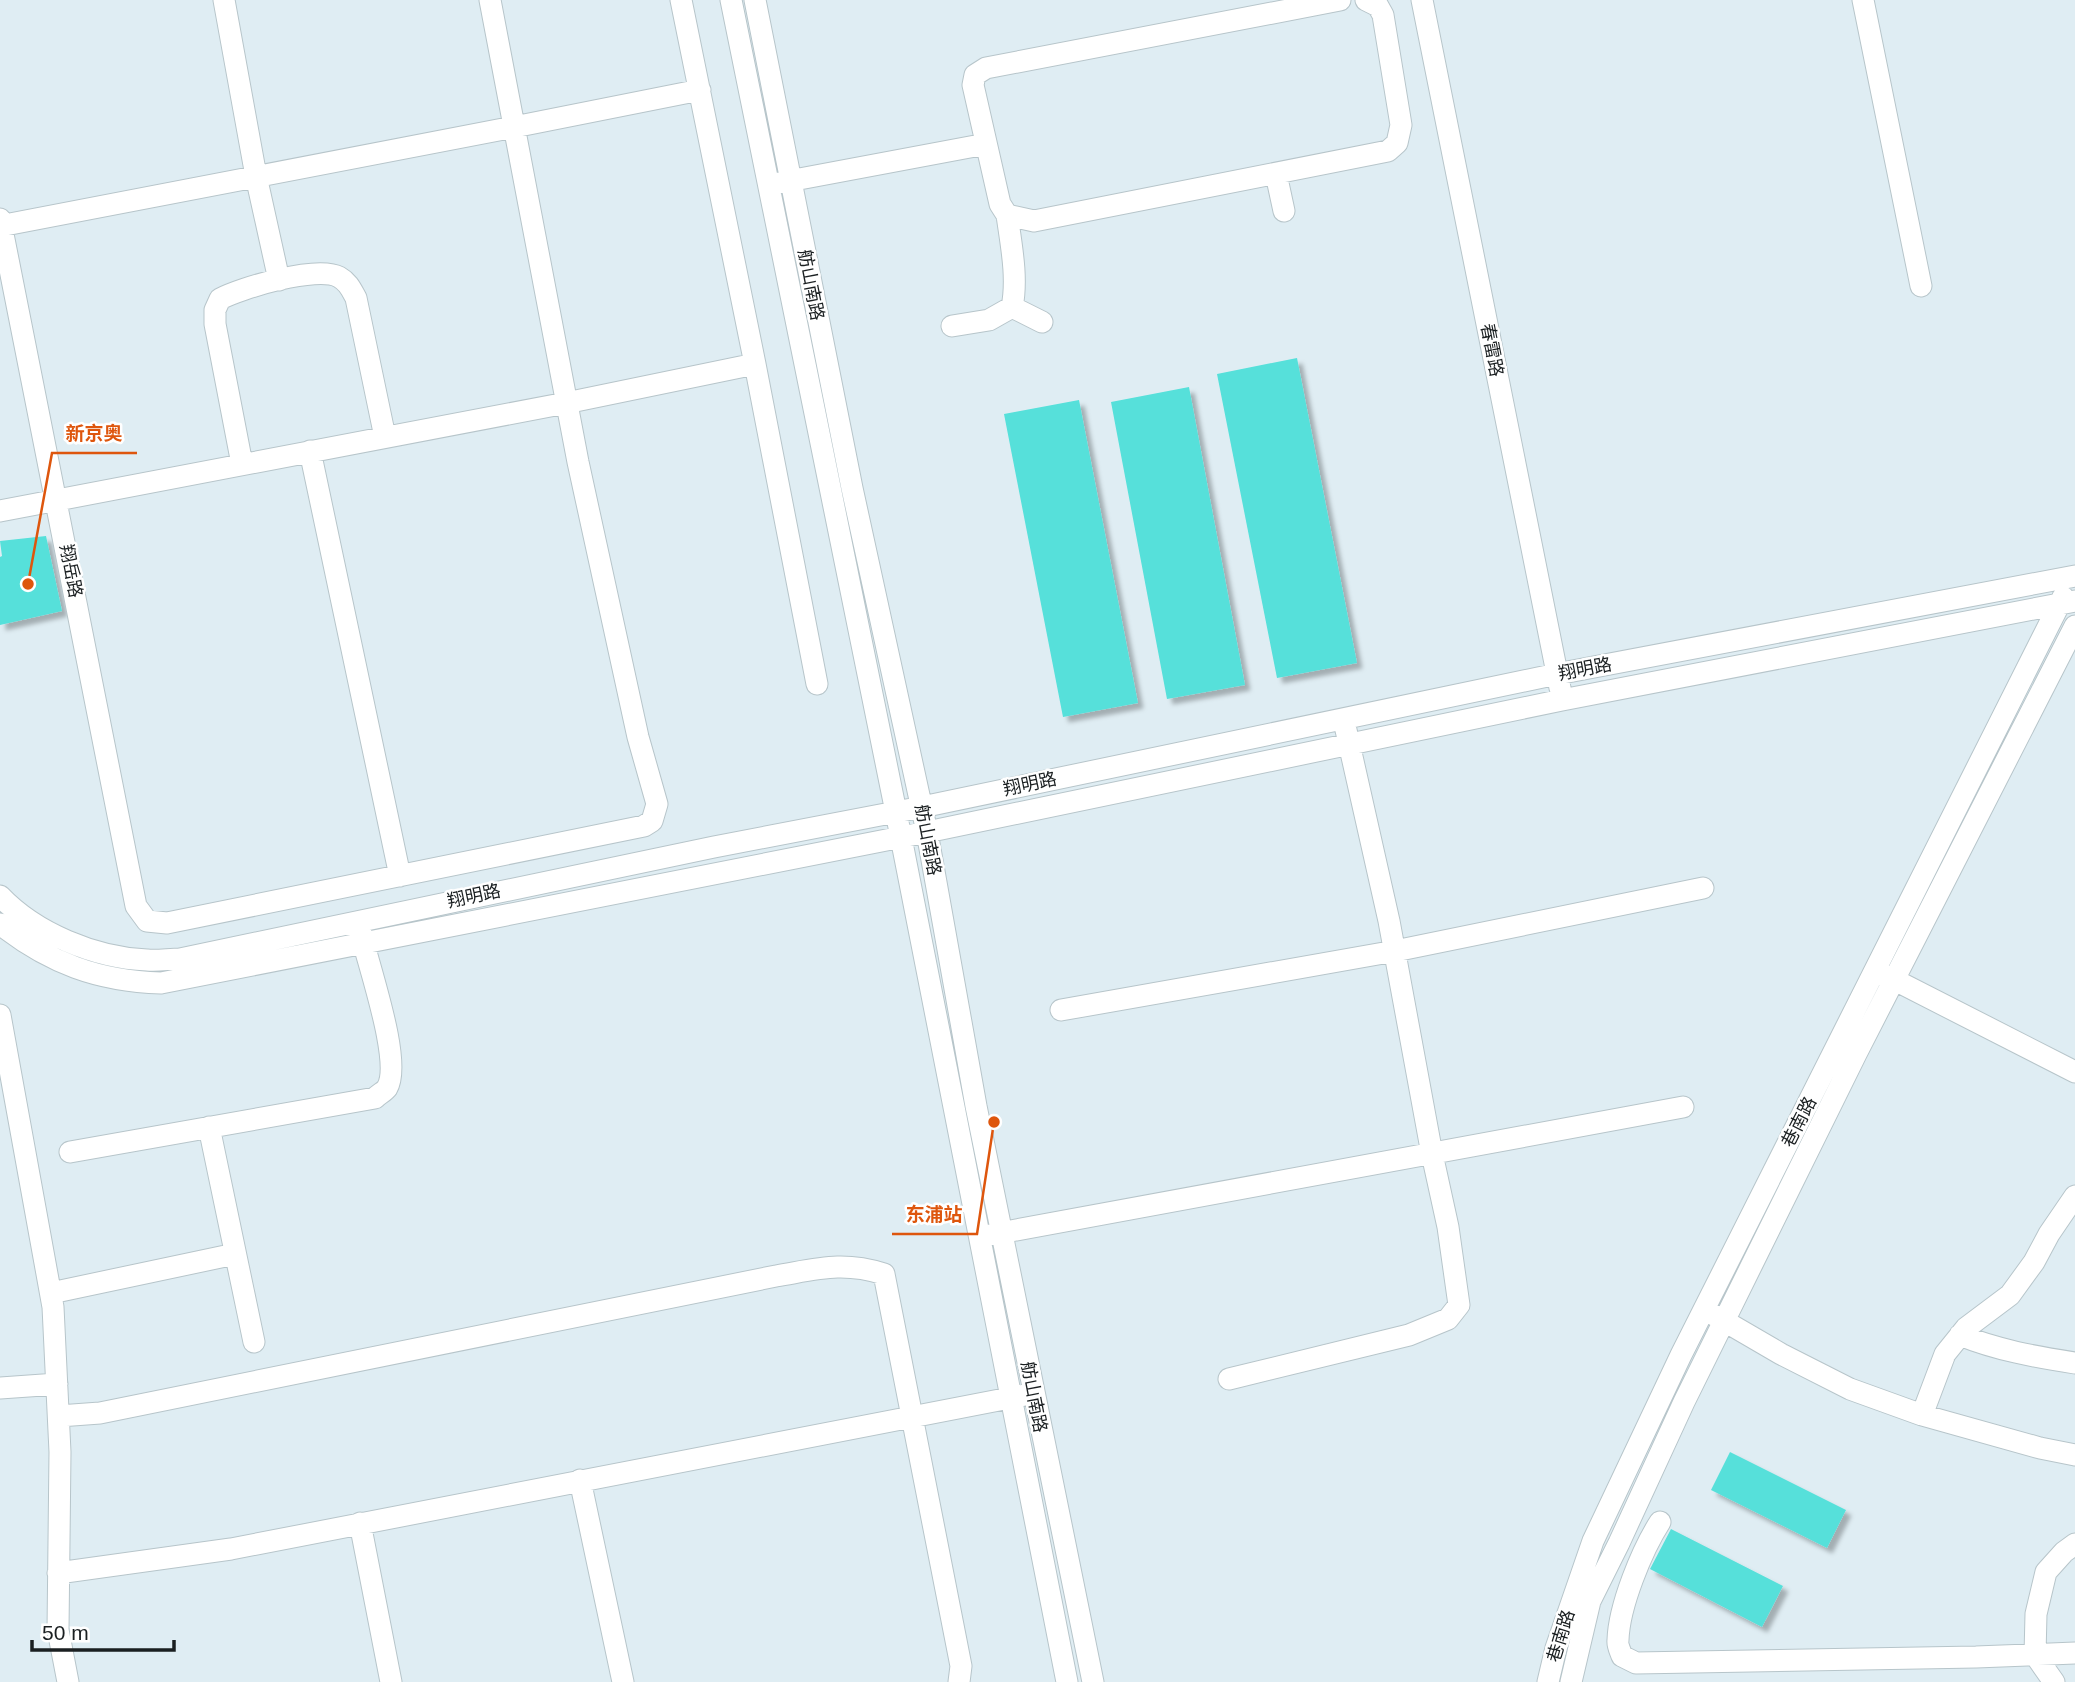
<svg xmlns="http://www.w3.org/2000/svg" width="2075" height="1682" font-family="Helvetica,'Noto Sans SC',sans-serif">
<style>
.building{fill:#56e0da;filter:url(#shadow)}
.lines{fill:none;stroke-linecap:round;stroke-linejoin:round}
.minor-casing{stroke:#b7c5ca;stroke-width:23}
.minor{stroke:#fff;stroke-width:21}
.labels{text-anchor:middle;dominant-baseline:central;stroke-width:5;stroke-linejoin:round;paint-order:stroke}
.street-label{font-size:18px;fill:#1a1f21;stroke:#fff}
.leader{fill:none;stroke:#de560d;stroke-width:2.5}
.callout-dot{fill:#de560d;stroke:#fff;stroke-width:2.5}
.callout-label{font-size:19px;text-anchor:middle;font-weight:bold;fill:#de560d;stroke:#fff;stroke-width:5;stroke-linejoin:round;paint-order:stroke}
</style>
<defs>
<filter id="shadow"><feDropShadow dx="5.5" dy="5.5" stdDeviation="2" flood-color="#0004"/></filter>
</defs>
<rect width="100%" height="100%" fill="#dfedf3"/>
<!-- building -->
<path class="building" d="M1297 358 1357 663 1277 678 1217 374Z
M1189 387 1245 685 1167 699 1111 402Z
M1079 400 1138 703 1063 717 1004 414Z
M46 536 62 611 0 625V557L2 556 0 541Z
M1730 1452 1846 1510 1827 1548 1711 1490Z
M1671 1529 1783 1586 1762 1627 1650 1569Z"/>
<g class="lines">
<!-- minor casing -->
<g class="minor-casing">
<path id="minor" d="M224 0 256 176 279 280
M681 0 755 364 817 684
M731 0 896 812 1067 1682
M755 0 852 488 927 832 976 1106 1093 1682
M1340 0 986 68 975 75 973 85 1000 204 1007 215 1034 221 1388 151 1397 143 1401 125 1383 15 1378 6 1366 0
M1422 0 1560 688
M1863 0 1921 286
M1276 174 1284 211
M778 183 986 144
M0 219 136 906 147 921 167 923 644 826 652 821 657 804 638 737 578 462 490 0
M0 226 514 127 700 90
M1012 307 1042 322
M952 326 989 320 1012 307C1018 278 1011 244 1007 215
M310 451 400 876
M242 464 215 324V310L220 299C241 288 317 265 339 277 348 282 351 289 356 298L385 437
M0 511 566 403 755 364
M0 896C35 933 95 958 147 960 158 961 169 959 180 959L714 847 922 807 1557 674 2075 576
M0 924C49 963 98 981 161 983L927 832 1562 700 2075 601
M1883 974 2075 1072
M1061 1010 1395 951 1703 888
M0 1015 53 1307 60 1452 58 1630 68 1682
M209 1127 254 1342
M70 1152 375 1098C378 1095 385 1091 387 1088 403 1062 367 962 360 929
M989 1235 1683 1107
M51 1293 235 1254
M1714 1315 1781 1354 1850 1389 1922 1415 2040 1448 2075 1455
M1960 1335C1997 1350 2036 1357 2075 1363
M1229 1379 1409 1335 1448 1319 1459 1305 1448 1227 1432 1154 1389 921 1346 730
M0 1388 57 1384
M1922 1415 1945 1354 1966 1328 2010 1295 2034 1262 2049 1234 2075 1196
M59 1416 100 1413 776 1276C818 1269 842 1261 884 1274L961 1666 959 1682
M580 1480 623 1682
M1660 1522C1642 1550 1619 1606 1618 1640 1617 1645 1620 1650 1622 1656L1636 1663 1976 1657 2075 1653
M360 1523 391 1682
M58 1573 231 1549 1025 1395
M1548 1682 1556 1648 1593 1541 1681 1355 2063 597
M1571 1682 1590 1601 1619 1543 1684 1402 1856 1054 2075 626
M2054 1682 2035 1655 2036 1614 2046 1572 2064 1552 2075 1544"/>
</g>
<!-- minor -->
<use href="#minor" class="minor"/>
</g>
<g class="labels">
<!-- street labels -->
<g class="street-label">
<text transform="translate(811 285) rotate(79)">舫山南路</text>
<text transform="translate(1492 350) rotate(79)">春雷路</text>
<text transform="translate(71 571) rotate(79)">翔岳路</text>
<text transform="translate(1585 669) rotate(-11)">翔明路</text>
<text transform="translate(1030 784) rotate(-12)">翔明路</text>
<text transform="translate(928 840) rotate(79)">舫山南路</text>
<text transform="translate(474 896) rotate(-12)">翔明路</text>
<text transform="translate(1799 1122) rotate(-63)">巷南路</text>
<text transform="translate(1034 1397) rotate(79)">舫山南路</text>
<text transform="translate(1561 1636) rotate(-73)">巷南路</text>
</g>
</g>
<!-- callouts -->
<path class="leader" d="M28 584L52 453H137M994 1122L977 1234H892"/>
<g class="callout-dot">
<circle cx="28" cy="584" r="7"/>
<circle cx="994" cy="1122" r="7"/>
</g>
<g class="callout-label">
<text x="94" y="440">新京奥</text>
<text x="934" y="1221">东浦站</text>
</g>
<!-- scale -->
<path d="M32 1640v10h142v-10" fill="none" stroke="#1a1f21" stroke-width="3.5"/>
<text x="42" y="1640" font-size="21" fill="#1a1f21" stroke="#ffffff" stroke-width="5" paint-order="stroke">50 m</text>
</svg>
